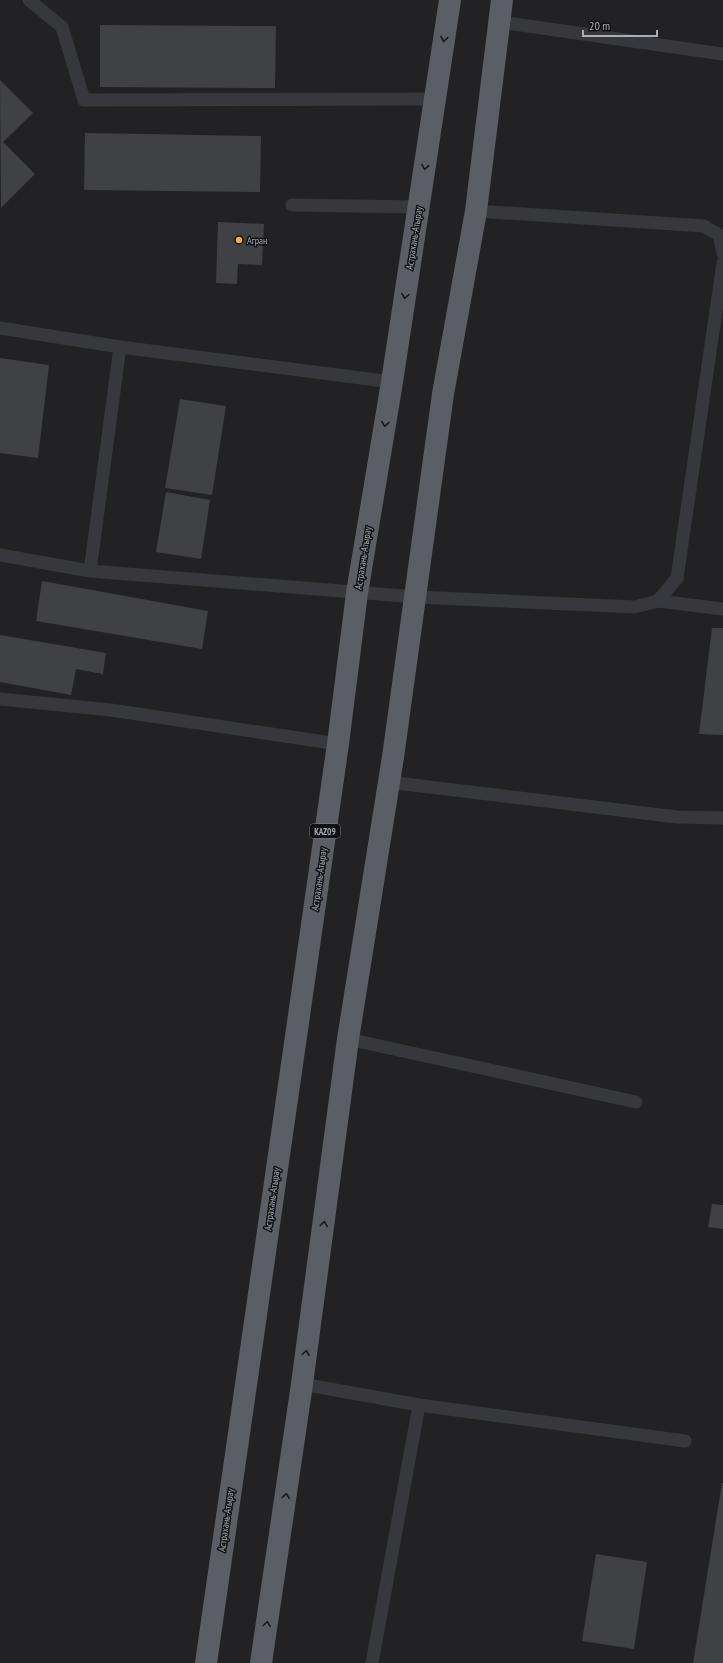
<svg xmlns="http://www.w3.org/2000/svg" width="723" height="1663" font-family="'PT Sans Narrow',sans-serif">
<style>
.built{fill:#222225}
.building{fill:#404145}
.lines{fill:none;stroke-linecap:round;stroke-linejoin:round}
.service{stroke:#37383d;stroke-width:13}
.trunk{stroke:#5b5e65;stroke-width:22}
.oneway{stroke:#18191b}
.poi-dot{fill:#f2b134;stroke:#111113;stroke-width:1.5}
.labels{text-anchor:middle;dominant-baseline:central;stroke-width:3;stroke-linejoin:round;paint-order:stroke}
.shield{fill:#111113;stroke:#7b7e86;stroke-width:1}
.shield-label{font-size:9px;font-weight:bold;fill:#a8adb8}
.street-label{font-size:10px;fill:#a8adb8;stroke:#111113}
.poi-label{font-size:10px;fill:#a8adb8;stroke:#111113;text-anchor:start}
</style>
<rect width="100%" height="100%" fill="#161618"/>
<!-- built -->
<path class="built" d="M0 0H723V1663H0Z"/>
<!-- building -->
<path class="building" d="M100 25 276 26 275 88 100 87Z
M0 80 33 113 3 142 35 174 1 208Z
M85 133 261 136 260 192 84 190Z
M218 222 264 224 262 265 238 264 237 284 216 283Z
M0 358 49 365 38 458 0 453Z
M180 399 226 406 212 495 165 488Z
M166 492 210 500 201 559 156 552Z
M42 581 208 611 202 649 36 621Z
M712 628H723V735L699 734Z
M0 635 106 653 103 674 76 669 71 695 0 682Z
M712 1204 723 1205V1229L708 1227Z
M722 1483H723V1663H693Z
M596 1554 647 1562 634 1649 582 1641Z"/>
<g class="lines">
<!-- service -->
<path class="service" d="M29 0 62 27 84 100 435 99
M500 22 723 54
M292 205 418 207
M476 211 704 226 719 235 723 253
M0 328 120 347
M392 382 120 347 90 571 416 597 635 607 658 601 677 578 723 263
M0 555 90 571
M658 601 723 609
M0 699 111 710 338 744
M388 782 677 817 723 818
M348 1039 636 1102
M302 1384 419 1405 685 1441
M372 1663 419 1405"/>
<!-- trunk -->
<path class="trunk" d="M206 1663 338 744 357 593 392 382 450 0
M261 1663 302 1384 348 1039 393 757 443 394 476 211 502 0"/>
</g>
<!-- one-way arrows -->
<defs><path id="oneway-chevron" d="M-2-3.5L2.5 0L-2 3.5" fill="none" stroke-width="1.6" stroke-linecap="round" stroke-linejoin="round"/></defs>
<g class="oneway">
<use href="#oneway-chevron" transform="translate(444 39) rotate(99)"/>
<use href="#oneway-chevron" transform="translate(425 167) rotate(99)"/>
<use href="#oneway-chevron" transform="translate(405 296) rotate(99)"/>
<use href="#oneway-chevron" transform="translate(385 424) rotate(99)"/>
<use href="#oneway-chevron" transform="translate(324 1224) rotate(-82)"/>
<use href="#oneway-chevron" transform="translate(306 1353) rotate(-82)"/>
<use href="#oneway-chevron" transform="translate(286 1496) rotate(-82)"/>
<use href="#oneway-chevron" transform="translate(267 1624) rotate(-82)"/>
</g>
<!-- markers -->
<circle class="poi-dot" cx="239" cy="240" r="4"/>
<g class="labels">
<!-- shield labels -->
<rect class="shield" x="310" y="824" width="30" height="14" rx="3"/>
<g class="shield-label">
<text x="325" y="831">KAZ09</text>
</g>
<!-- street labels -->
<g class="street-label">
<text transform="translate(414 238) rotate(-81)">Астрахань-Атырау</text>
<text transform="translate(363 558) rotate(-81)">Астрахань-Атырау</text>
<text transform="translate(319 879) rotate(-82)">Астрахань-Атырау</text>
<text transform="translate(272 1199) rotate(-82)">Астрахань-Атырау</text>
<text transform="translate(226 1520) rotate(-82)">Астрахань-Атырау</text>
</g>
<!-- poi labels -->
<g class="poi-label">
<text x="247" y="240">Агран</text>
</g>
</g>
<!-- scale -->
<path d="M583 30v6h74v-6" fill="none" stroke="#a8adb8" stroke-width="2"/>
<text x="589" y="30" font-size="12" fill="#a8adb8" stroke="#111113" stroke-width="3" paint-order="stroke">20 m</text>
</svg>
